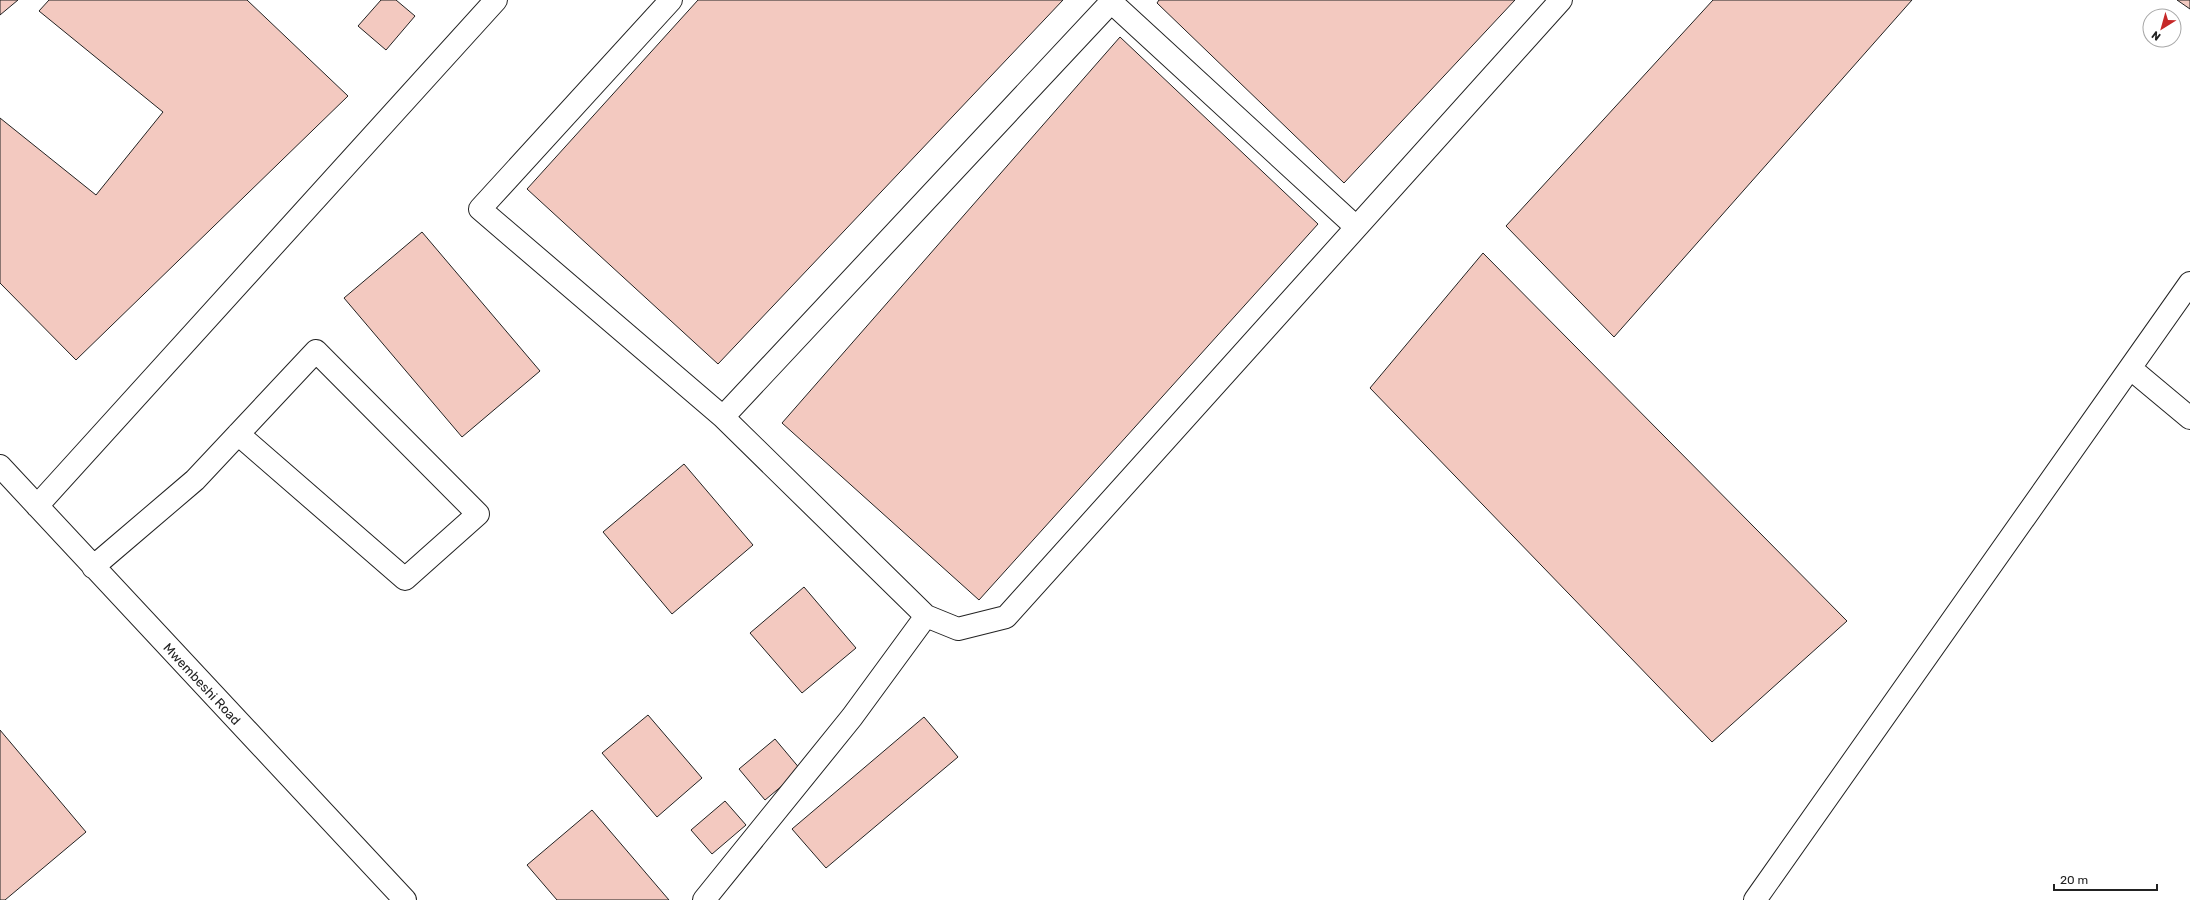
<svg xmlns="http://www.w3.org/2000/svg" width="2190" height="900" font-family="Rubik,sans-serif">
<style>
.building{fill:#f3c9c0;stroke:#222}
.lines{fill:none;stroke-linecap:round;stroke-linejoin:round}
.minor-casing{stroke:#222;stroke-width:24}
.minor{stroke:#fff;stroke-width:22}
.labels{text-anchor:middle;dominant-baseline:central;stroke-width:3;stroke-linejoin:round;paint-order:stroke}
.street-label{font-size:13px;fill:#222;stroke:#fff}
</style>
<rect width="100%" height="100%" fill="#fff"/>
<!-- building -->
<path class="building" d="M0 0H18L0 15Z
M49 0H247L348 96 76 360 0 283V118L96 195 163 112 39 11Z
M381 0H396L415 16 386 50 358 26Z
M698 0H1063L718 364 527 189Z
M1159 0H1515L1344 183 1157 3Z
M1713 0H1912L1614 337 1506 226Z
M2177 0H2190V9Z
M1120 37 1318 224 979 600 782 423Z
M422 232 540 371 462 437 344 298Z
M1483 253 1847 621 1712 742 1370 388Z
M684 464 753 545 672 614 603 532Z
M804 587 856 648 802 693 750 633Z
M648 715 702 778 657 817 602 753Z
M924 717 958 757 826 868 792 829Z
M0 730 86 832 5 900H0Z
M775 739 801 770 765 800 739 769Z
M725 801 746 825 712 854 691 830Z
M592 810 669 900H557L527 865Z"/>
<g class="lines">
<!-- minor casing -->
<g class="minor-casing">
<path id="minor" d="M671 0 480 209 723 417 926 616 852 717 704 900
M1109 0 1356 227
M2130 368 2190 418
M723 417 1113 0
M0 466 405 900
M37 506 496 0
M93 567 195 480 316 351 478 514 405 579 238 434
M926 616 958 629 1006 617 1561 0
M1755 900 2190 283"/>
</g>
<!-- minor -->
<use href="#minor" class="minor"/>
</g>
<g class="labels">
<!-- street labels -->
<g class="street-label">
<text transform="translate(202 684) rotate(47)">Mwembeshi Road</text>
</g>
</g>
<!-- north arrow -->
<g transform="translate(2162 28) rotate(217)"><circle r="19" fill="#ffffff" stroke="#a7a7a7"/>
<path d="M0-3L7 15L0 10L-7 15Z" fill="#c62828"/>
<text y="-6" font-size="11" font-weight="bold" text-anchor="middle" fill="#222222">N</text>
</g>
<!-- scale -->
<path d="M2054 884v6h103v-6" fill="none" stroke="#222222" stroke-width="2"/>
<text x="2060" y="884" font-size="12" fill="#222222" stroke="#ffffff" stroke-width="3" paint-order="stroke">20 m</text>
</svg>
